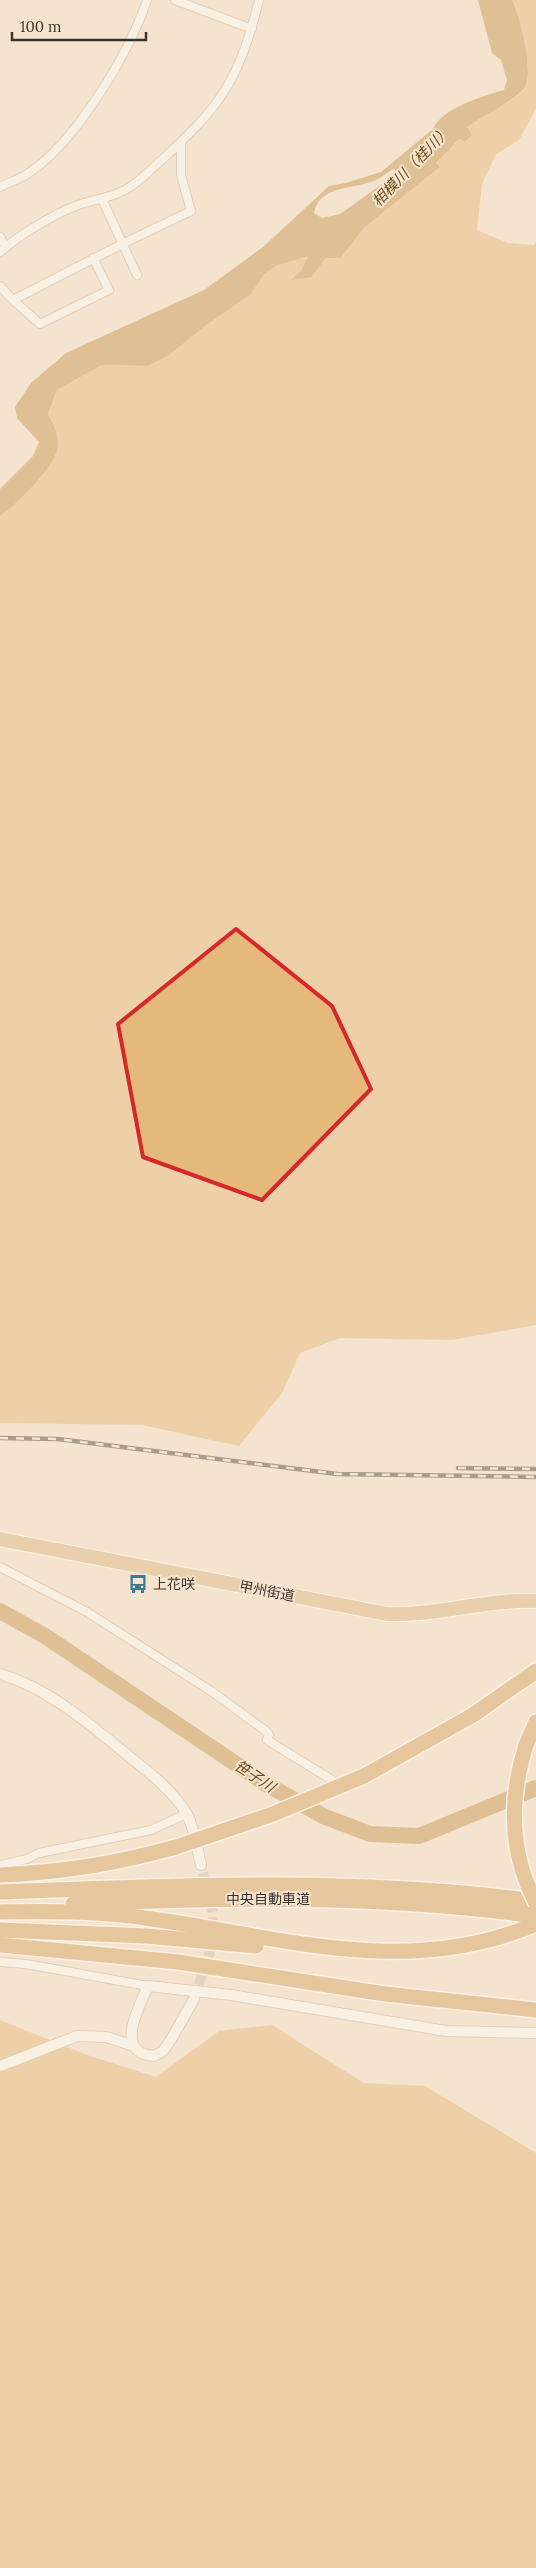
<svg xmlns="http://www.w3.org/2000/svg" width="536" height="2568" font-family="Lora,'Noto Sans JP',serif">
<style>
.green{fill:#e5b87b}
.water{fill:#c6954e;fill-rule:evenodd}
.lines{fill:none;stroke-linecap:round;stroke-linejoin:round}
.river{stroke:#c6954e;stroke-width:16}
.tertiary-tunnel{stroke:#cfc0ae;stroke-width:10;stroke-dasharray:10 5;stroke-linecap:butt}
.minor-casing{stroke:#c8b8a3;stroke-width:10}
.tertiary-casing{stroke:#c8b8a3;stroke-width:12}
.trunk-casing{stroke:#fff;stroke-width:16}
.motorway-casing{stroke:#fff;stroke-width:18}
.minor{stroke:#fff;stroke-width:8}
.tertiary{stroke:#fff;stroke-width:10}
.trunk{stroke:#dcb782;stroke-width:14}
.motorway{stroke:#d4a563;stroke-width:15}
.rail-casing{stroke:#4e463d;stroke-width:4.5}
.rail{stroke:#f4e3ce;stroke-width:2.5;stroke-dasharray:8;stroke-linecap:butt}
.motorway-bridge-casing{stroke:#fff;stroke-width:18;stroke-linecap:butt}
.motorway-bridge{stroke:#d4a563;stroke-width:15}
.marked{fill:none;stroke:#d62828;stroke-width:4;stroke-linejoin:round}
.labels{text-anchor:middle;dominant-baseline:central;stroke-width:4;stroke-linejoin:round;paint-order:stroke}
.poi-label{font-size:14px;fill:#3b342c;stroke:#f4e3ce;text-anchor:start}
.street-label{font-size:14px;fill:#3b342c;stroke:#f4e3ce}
.water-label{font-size:15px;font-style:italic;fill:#714f19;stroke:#f4e3ce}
</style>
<rect width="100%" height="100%" fill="#f4e3ce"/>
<!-- green -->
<path class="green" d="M512 0H536V109L519 140 496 154 482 184 477 230 508 243 534 245 536 242V1325L452 1340 340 1338 300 1353 282 1393 239 1446 142 1425 0 1423V516C15 506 56 466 58 447 59 434 54 425 48 414L57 390 102 365 148 366 168 356 205 326 250 295 264 273 278 265 309 255 301 271 312 277 326 258 340 257 365 227 440 167 436 163 459 139 465 142 467 127C480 119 514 100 523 91 536 76 520 16 512 0Z
M0 2020 87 2055 156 2077 219 2031 272 2025 364 2083 425 2086 536 2153V2568H0Z"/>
<!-- water -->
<path class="water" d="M478 0H512C520 16 536 76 523 90 515 99 479 119 467 127L472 135 465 142 459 139 436 163 440 167 365 227 340 258H326L312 277 291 280 301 271 308 256 278 265 265 273 250 295 205 326 168 356 148 366 102 365 57 390 48 414C54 425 59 434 58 447 56 466 15 506 0 516V489L33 456 39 442 17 418 15 407 31 383 66 353 204 290 263 247 329 186 346 183 381 172 433 129C442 108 483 96 504 90L507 80 501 60 492 53ZM393 169 399 172 340 214 322 218 314 213C320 184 354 190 376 180 382 177 388 172 393 169Z"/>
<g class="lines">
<!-- river -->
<path class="river" d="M0 1611 45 1636 266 1784 323 1816 370 1834 419 1836 536 1788"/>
<!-- tertiary-tunnel -->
<path class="tertiary-tunnel" d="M194 1999 212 1945 213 1914 201 1865"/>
<!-- minor casing -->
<g class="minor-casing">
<path id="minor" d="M175 0 252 29
M0 187C8 183 16 180 24 176 73 147 130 53 147 0
M102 199 137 275
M0 237 6 247
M0 252C19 235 54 214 78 205 93 200 110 198 125 190 140 182 153 167 166 156 224 103 240 76 259 0
M0 286 13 300 124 243 191 211 181 175V143
M13 300 40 324 109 290 93 258
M0 1567 87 1612 211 1691 266 1731 269 1735 267 1740 332 1780
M0 1865 27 1859 39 1853 151 1830 186 1814
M0 1962 26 1964 148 1986"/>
</g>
<!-- tertiary casing -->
<g class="tertiary-casing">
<path id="tertiary" d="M0 1674C49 1688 92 1726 131 1758 151 1774 173 1791 187 1814 195 1830 197 1848 201 1865
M194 1999 172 2038 163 2051 154 2056C113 2053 139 2007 148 1986L231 1995 446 2031 536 2033
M0 2066 77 2036 106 2037 134 2046"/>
</g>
<!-- trunk casing -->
<g class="trunk-casing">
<path id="trunk" d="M0 1539 387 1614C437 1616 486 1599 536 1601"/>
</g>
<!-- motorway casing -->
<g class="motorway-casing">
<path id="motorway" d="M526 1745 536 1722
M364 1776 473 1715 536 1671
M0 1875C63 1872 115 1864 176 1847
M0 1892C178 1885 359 1877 536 1901
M73 1904C227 1897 383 1895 536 1916
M0 1912C51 1911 101 1911 152 1919 282 1937 407 1979 536 1924
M0 1930 147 1936 256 1946
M0 1945 178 1962 385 1994 536 2010"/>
</g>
<!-- minor -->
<use href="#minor" class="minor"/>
<!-- tertiary -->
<use href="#tertiary" class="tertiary"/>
<!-- trunk -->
<use href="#trunk" class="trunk"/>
<!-- motorway -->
<use href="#motorway" class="motorway"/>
<!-- rail casing -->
<g class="rail-casing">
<path id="rail" d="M0 1438 58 1439 337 1474 536 1477
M458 1468 536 1469"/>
</g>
<!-- rail -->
<use href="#rail" class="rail"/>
<!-- motorway-bridge casing -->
<g class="motorway-bridge-casing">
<path id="motorway-bridge" d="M526 1745C509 1799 509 1852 536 1903
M176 1847 273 1814 364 1776"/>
</g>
<!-- motorway-bridge -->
<use href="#motorway-bridge" class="motorway-bridge"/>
</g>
<!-- marked area -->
<path d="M0 0H536V2568H0ZM236 929 332 1006 371 1089 262 1200 143 1157 118 1024Z" fill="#f4e3ce" fill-opacity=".55" fill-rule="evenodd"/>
<path class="marked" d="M236 929 332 1006 371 1089 262 1200 143 1157 118 1024Z"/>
<!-- icons -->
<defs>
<g id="bus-bare" transform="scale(1.5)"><path d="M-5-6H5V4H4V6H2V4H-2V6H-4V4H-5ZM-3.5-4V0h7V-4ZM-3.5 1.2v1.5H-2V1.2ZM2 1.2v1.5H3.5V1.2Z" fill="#3d7a90" stroke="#f4e3ce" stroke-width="2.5" paint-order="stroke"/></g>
</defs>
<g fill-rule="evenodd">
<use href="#bus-bare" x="138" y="1584"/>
</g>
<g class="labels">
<!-- poi labels -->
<g class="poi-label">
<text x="153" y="1584">上花咲</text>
</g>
<!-- street labels -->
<g class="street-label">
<text transform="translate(267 1591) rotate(11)">甲州街道</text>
<text x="268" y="1899">中央自動車道</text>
</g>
<!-- water labels -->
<g class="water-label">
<text transform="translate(411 166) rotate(-46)">相模川（桂川）</text>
<text transform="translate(255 1776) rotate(33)">笹子川</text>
</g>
</g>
<!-- scale -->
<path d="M12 32v8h134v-8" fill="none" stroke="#3b342c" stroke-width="2.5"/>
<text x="20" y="32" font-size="15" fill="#3b342c" stroke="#f4e3ce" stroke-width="4" paint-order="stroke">100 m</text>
</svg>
